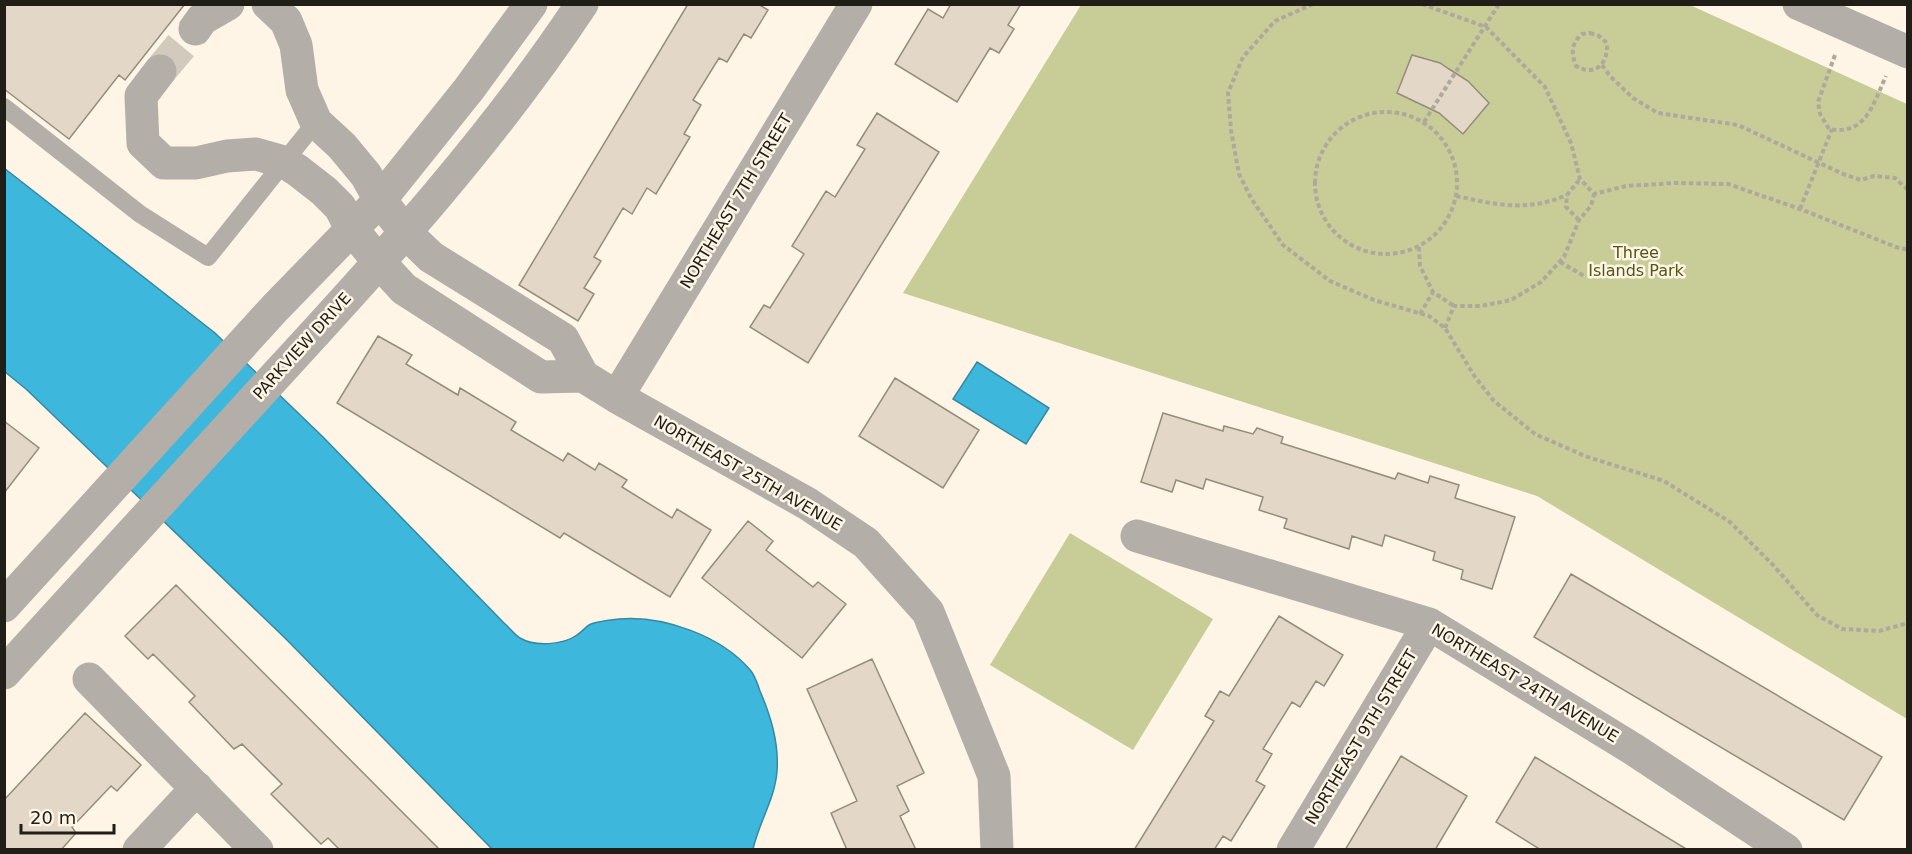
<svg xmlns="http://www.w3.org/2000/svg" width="1912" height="854" font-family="'DejaVu Sans',sans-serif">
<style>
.green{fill:#c8cd97}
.water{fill:#3db7dc;stroke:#3589a1;stroke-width:1.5}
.building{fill:#e3d8c7;stroke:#968c7b;stroke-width:1.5}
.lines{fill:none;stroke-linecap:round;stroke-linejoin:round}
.minor-tunnel{stroke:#d2cabd;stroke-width:33;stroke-dasharray:33 16;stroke-linecap:butt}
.path{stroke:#afa89c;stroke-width:4;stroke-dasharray:4.5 3;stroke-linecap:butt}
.service{stroke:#b3aea7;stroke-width:18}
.minor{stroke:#b3aea7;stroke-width:33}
.tertiary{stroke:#b3aea7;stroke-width:33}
.labels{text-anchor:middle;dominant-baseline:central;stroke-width:5;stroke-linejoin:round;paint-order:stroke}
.street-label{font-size:16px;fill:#211d17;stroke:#fef5e6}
.park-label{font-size:16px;fill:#535712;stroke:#fef5e6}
</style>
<rect width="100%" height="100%" fill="#fef5e6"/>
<!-- green -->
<path class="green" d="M1081 5H1690L1907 104V719L1537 496 903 293Z
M1070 533 1213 619 1133 750 990 665Z"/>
<!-- water -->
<path class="water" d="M4 168 215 333 323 437 503 622C509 627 514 634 520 638 535 647 563 645 577 635 582 632 586 626 591 624 599 621 611 620 619 619 663 615 722 636 751 671 755 676 758 685 760 691 771 717 779 743 777 771 775 799 759 822 753 849H492L285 638 26 389 5 372Z
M977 362 1049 408 1026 444 953 399Z"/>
<!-- building -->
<path class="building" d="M4 4H185L125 80 119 75 69 139 4 89Z
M688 4H758L768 10 751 38 744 34 727 62 719 58 693 100 701 105 684 134 690 137 656 194 647 188 632 214 623 208 594 257 601 261 584 288 594 294 578 321 519 285Z
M951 4H1021L1008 25 1014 29 999 53 990 48 957 102 895 64 928 9 943 18Z
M1412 55 1440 63 1449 69 1468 81 1489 103 1463 134 1439 113 1397 93Z
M877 113 939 152 808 363 750 327 764 305 770 308 804 254 792 246 826 191 835 197 865 149 857 145Z
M378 336 412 355 406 364 458 395 460 388 516 422 511 430 563 461 568 453 595 470 599 463 627 480 622 487 672 518 677 509 711 530 670 597 564 533 560 538 337 403Z
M895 378 979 430 943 488 859 436Z
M1163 413 1223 431 1224 426 1253 434 1257 428 1283 437 1281 443 1395 479 1398 473 1428 483 1430 476 1459 485 1455 498 1515 517 1492 589 1461 579 1463 570 1433 560 1435 552 1385 535 1382 546 1352 536 1349 549 1284 528 1287 519 1259 510 1263 497 1206 479 1203 489 1176 480 1172 492 1141 482Z
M4 421 39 448 4 493Z
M748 521 773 541 766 550 813 587 818 582 846 604 802 658 702 578Z
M1571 574 1882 757 1844 820 1534 637Z
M176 585 440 850H340L328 838 321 844 271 794 282 784 242 744 234 749 189 702 195 696 153 654 148 659 125 636Z
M1279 616 1343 655 1324 686 1316 681 1300 707 1292 702 1263 749 1272 754 1256 781 1265 786 1231 841 1223 836 1214 850H1134L1214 721 1205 716 1220 691 1229 696Z
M872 659 924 773 897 786 909 811 900 816 916 850H847L831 813 857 801 807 689Z
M85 713 141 765 117 791 111 786 72 827 76 833 61 850H4V800Z
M1401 756 1467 796 1435 850H1345Z
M1535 757 1688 850H1541L1496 822Z"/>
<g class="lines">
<!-- minor-tunnel -->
<path class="minor-tunnel" d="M160 71 195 29"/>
<!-- path -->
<path class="path" d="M1313 4 1275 21 1243 57 1228 93 1231 130 1239 174 1251 198 1283 245 1330 281 1374 300 1429 316 1445 328 1475 377 1494 401 1535 434 1585 456 1664 481 1730 522 1773 565 1817 615 1842 629 1879 631 1908 623
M1422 4 1486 27 1545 87 1571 143 1580 179 1594 194 1626 186 1676 183 1728 184 1800 209 1896 247 1908 250
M1590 33 1599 36 1607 43C1608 64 1596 77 1576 66 1571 52 1571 44 1582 34Z
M1835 55 1818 102 1820 114 1829 129C1866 136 1873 104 1886 76
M1602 65 1610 76 1633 98 1658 113 1738 125 1843 174 1861 180 1874 176 1895 178 1908 190
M1315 183a71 71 0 1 1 142 0a71 71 0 1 1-142 0Z
M1424 122 1499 4
M1456 196C1497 205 1527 212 1567 195
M1800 209 1832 129
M1579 220 1566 207 1567 195 1580 179
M1419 247 1420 266 1433 292
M1560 262 1584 276
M1420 314 1433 292 1454 306
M1445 328 1454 306H1481L1511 300 1541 282 1564 257 1579 220 1591 206 1594 194"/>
<!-- service -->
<path class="service" d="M4 107 140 214 208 257 316 122"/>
<!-- minor -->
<path class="minor" d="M268 4 286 21 296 45 302 90 316 122 342 146 366 175 380 200 406 233 431 257 563 339 583 376 617 397 808 504 866 543 928 612 994 776 997 850
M195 29 202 19 228 4
M160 71 141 96 143 143 164 163H196L227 156 256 154 284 162 297 170 324 191 340 207 351 228 379 262 404 289 541 377 583 376
M617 397 856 4
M1137 536 1429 624 1633 749 1786 850
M4 606 275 308 380 200 469 89 531 4
M4 673C96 572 188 472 280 371 387 255 494 137 582 4
M89 679 257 850
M139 850 197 788
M1293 850 1429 624"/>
<!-- tertiary -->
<path class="tertiary" d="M1799 4 1908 52"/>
</g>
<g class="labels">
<!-- street labels -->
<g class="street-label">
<text transform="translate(736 201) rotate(-59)">NORTHEAST 7TH STREET</text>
<text transform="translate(302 346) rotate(-48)">PARKVIEW DRIVE</text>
<text transform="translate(748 473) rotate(30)">NORTHEAST 25TH AVENUE</text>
<text transform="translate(1525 683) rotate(31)">NORTHEAST 24TH AVENUE</text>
<text transform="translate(1361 737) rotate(-59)">NORTHEAST 9TH STREET</text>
</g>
<!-- park labels -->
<g class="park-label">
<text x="1636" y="252">Three<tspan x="1636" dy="18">Islands Park</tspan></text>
</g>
</g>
<!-- border -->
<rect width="1912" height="854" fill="none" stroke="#211d17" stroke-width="12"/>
<!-- scale -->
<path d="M21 824v9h93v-9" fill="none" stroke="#211d17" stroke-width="3"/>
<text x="30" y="824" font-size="18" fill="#211d17" stroke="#fef5e6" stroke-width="4.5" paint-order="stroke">20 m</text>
</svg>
